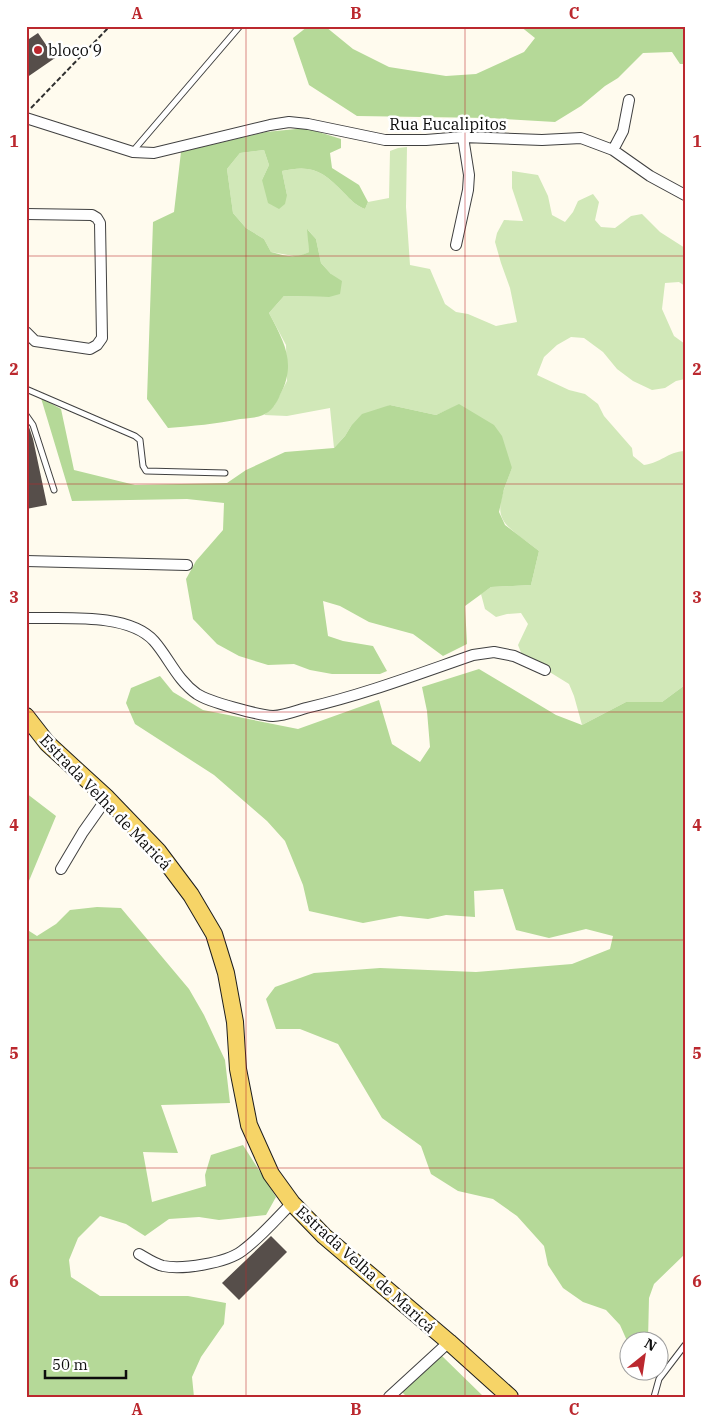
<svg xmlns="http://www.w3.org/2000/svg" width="711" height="1423" font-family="'IBM Plex Serif',serif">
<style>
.green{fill:#d1e8b8}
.forest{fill:#b5d998}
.building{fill:#564e4a}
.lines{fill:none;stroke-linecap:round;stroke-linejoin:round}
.lane-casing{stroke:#404040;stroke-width:7}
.street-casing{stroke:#404040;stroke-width:12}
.primary-casing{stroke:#1e1e1e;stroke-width:18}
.path{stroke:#2f2f2f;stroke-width:2;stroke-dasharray:5 2.5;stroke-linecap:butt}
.lane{stroke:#fff;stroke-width:5}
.street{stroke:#fff;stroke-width:10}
.primary{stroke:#f6d467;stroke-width:16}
.grid{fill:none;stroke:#bb282e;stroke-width:1;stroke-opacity:0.55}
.poi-dot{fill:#bb282e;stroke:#fff;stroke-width:2}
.labels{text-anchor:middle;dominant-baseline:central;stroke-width:5;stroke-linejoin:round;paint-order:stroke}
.poi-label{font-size:16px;fill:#0d0d0d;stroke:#fff;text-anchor:start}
.street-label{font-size:16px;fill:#0d0d0d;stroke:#fff}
.neatline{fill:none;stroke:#bb282e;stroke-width:2}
.grid-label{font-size:16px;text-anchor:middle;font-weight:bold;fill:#bb282e}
</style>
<rect width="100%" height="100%" fill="#fffbee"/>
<!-- green -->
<path class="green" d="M407 147 406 207 410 265 430 269 445 304 456 312 468 314 496 326 517 322 510 288 501 263 495 242 497 233 504 220 523 221 512 188V171L538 175 548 196 552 215 565 222 573 212 578 201 593 194 599 202 595 220 601 227 615 228 631 216 642 214 660 232 685 248V286L679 282 665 283 662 309 674 336 685 344V379L676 381 665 388 652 390 633 381 617 369 603 352 584 338 571 337 557 345 544 357 537 375 569 390 585 394 598 404 604 416 632 448 633 456 644 465C661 463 667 452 685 451V685L662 702H626L582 725 574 696 569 684 522 655 518 645 528 624 521 613 507 614 496 617 485 609 481 594 491 587 531 585 539 551C497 519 491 521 512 468L459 405 436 415 390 405 351 426 345 436 334 448 330 408 287 416 264 415 274 406 287 381 286 345 269 313 284 296 329 297 331 274 321 263 316 239 308 230 309 252 299 257 271 252 264 239 246 228 233 213 227 169 240 153 264 150 269 165 262 180 287 195 282 171C312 164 323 171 344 193 351 200 355 205 365 209L368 202 389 198 390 151 398 148Z"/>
<!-- forest -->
<path class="forest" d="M520 26H685V64H680L672 52 643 53 618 78 605 86 581 106 555 122 489 118 357 116 309 85 293 38 307 27H326L353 49 389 67 446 76 476 74 524 52 535 38Z
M306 128 341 139V148L330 153 332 168 359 185 368 202 365 209C355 205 351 200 344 193 323 171 312 164 282 171L287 195 285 204 279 209 268 203 262 180 269 165 264 150 240 153 227 169 233 213 246 228 264 239 271 252C286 256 295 259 309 252L307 229 316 239 321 263 331 274 342 281 340 294 329 297 284 296 269 313C284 342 297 363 280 395 277 403 271 412 263 415 257 418 248 418 240 419 216 424 193 426 168 428L147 399 153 222 174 212 181 152 266 132Z
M41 398 61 409 74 470 135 485 227 483 246 470 285 452 334 448 345 436 351 426 362 414 390 405 436 415 459 404 494 425 502 436 512 468 504 489 499 512 505 525 539 551 531 585 491 587 465 606 467 644 443 656 413 634 369 622 340 606 323 601 328 636 343 641 373 646 387 671 380 674H332L310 670 294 664 268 665 239 656 217 644 193 619 186 579 196 561 223 530 224 503 187 499 72 501Z
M479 669 556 715 582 725 626 702H662L685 685V1254L654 1284 649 1298 648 1340H628V1343L620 1325 606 1310 583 1302 563 1288 548 1265 544 1246 517 1216 493 1199 458 1191 431 1174 421 1146 382 1118 338 1044 300 1029H276L266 999 275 987 314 973 380 968 476 972 572 964 610 949 613 936 586 929 549 938 516 930 503 889 474 891 475 917 446 915 428 919 400 916 363 923 309 911 303 885 285 841 267 821 214 775 135 724 126 703 131 688 160 676 173 692 203 710 298 729 379 700 392 744 420 762 430 747 427 711 422 687Z
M26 793 56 816 26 888Z
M97 907 121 908 189 989 204 1015 225 1060 230 1103 161 1105 178 1153 143 1152 152 1202 206 1186 205 1175 211 1155 243 1145 276 1197 266 1215 219 1220 199 1217 169 1219 145 1236 126 1224 100 1216 78 1238 69 1260 71 1277 100 1296H188L226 1303 224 1324 201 1357 192 1377 194 1397H26V929L37 936 56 924 70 910Z
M442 1356 484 1397H407L402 1392Z"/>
<!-- building -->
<path class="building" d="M38 33 55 58 26 78V41Z
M26 426 29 427 33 439 47 505 26 509Z
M271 1236 287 1252 239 1300 222 1283Z"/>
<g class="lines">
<!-- lane casing -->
<g class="lane-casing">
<path id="lane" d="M133 151 240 26
M26 389 135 436 140 440 143 466 146 471 225 473
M26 415 33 425 54 490
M654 1397 659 1379 685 1345"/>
</g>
<!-- street casing -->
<g class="street-casing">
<path id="street" d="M26 118 133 152 154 153 270 125 289 122 308 124 385 140H426L463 137 542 140 581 138 613 150 650 176 685 195
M613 150 623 131 629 100
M26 214 92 215 97 218 100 223 102 338 97 345 90 349 35 341 26 332
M456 245 468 190 469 175 463 137
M26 561 187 565
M26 618C62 619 128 612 154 641 169 658 177 680 197 694 209 702 258 715 273 716 283 716 296 711 306 708 363 695 418 674 473 655L494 652 514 656 545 670
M61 869 83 832 107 798
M139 1254C146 1258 155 1264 163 1266 182 1270 226 1263 242 1251 260 1238 276 1219 292 1203
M389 1397 449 1342"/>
</g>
<!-- primary casing -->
<g class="primary-casing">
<path id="primary" d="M26 716 47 743 107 798 158 851 191 895 214 934 226 973 235 1022 238 1069 249 1125 271 1174 292 1203 324 1236 449 1342 510 1397"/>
</g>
<!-- path -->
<path class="path" d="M31 108 110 26"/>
<!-- lane -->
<use href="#lane" class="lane"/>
<!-- street -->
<use href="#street" class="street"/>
<!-- primary -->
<use href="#primary" class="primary"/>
</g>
<!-- grid -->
<path class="grid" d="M246 26V1397M465 26V1397M26 256H685M26 484H685M26 712H685M26 940H685M26 1168H685"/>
<!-- markers -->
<circle class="poi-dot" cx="38" cy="50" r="5"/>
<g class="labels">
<!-- poi labels -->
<g class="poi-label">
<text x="48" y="50">bloco 9</text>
</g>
<!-- street labels -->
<g class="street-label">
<text x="448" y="124">Rua Eucalipitos</text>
<text transform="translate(106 802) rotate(46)">Estrada Velha de Maricá</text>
<text transform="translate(366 1269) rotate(42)">Estrada Velha de Maricá</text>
</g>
</g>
<!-- border -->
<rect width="711" height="1423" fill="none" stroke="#ffffff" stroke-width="55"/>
<!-- north arrow -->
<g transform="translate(644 1356) rotate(30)"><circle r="24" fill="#ffffff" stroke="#9e9e9e"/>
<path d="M0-4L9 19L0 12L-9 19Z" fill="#bb282e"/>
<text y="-8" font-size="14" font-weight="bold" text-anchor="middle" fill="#0d0d0d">N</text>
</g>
<!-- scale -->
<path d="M45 1370v8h81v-8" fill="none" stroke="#0d0d0d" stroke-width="2.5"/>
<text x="52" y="1370" font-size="15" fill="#0d0d0d" stroke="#ffffff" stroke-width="4" paint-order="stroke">50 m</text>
<rect x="28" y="28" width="656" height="1368" class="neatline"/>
<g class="grid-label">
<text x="137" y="19">A</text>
<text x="356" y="19">B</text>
<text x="574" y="19">C</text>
<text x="14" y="147">1</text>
<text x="697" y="147">1</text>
<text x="14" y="375">2</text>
<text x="697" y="375">2</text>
<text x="14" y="603">3</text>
<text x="697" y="603">3</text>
<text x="14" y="831">4</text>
<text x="697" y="831">4</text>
<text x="14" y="1059">5</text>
<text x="697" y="1059">5</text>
<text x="14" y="1287">6</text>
<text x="697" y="1287">6</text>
<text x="137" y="1415">A</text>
<text x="356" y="1415">B</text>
<text x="574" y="1415">C</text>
</g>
</svg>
